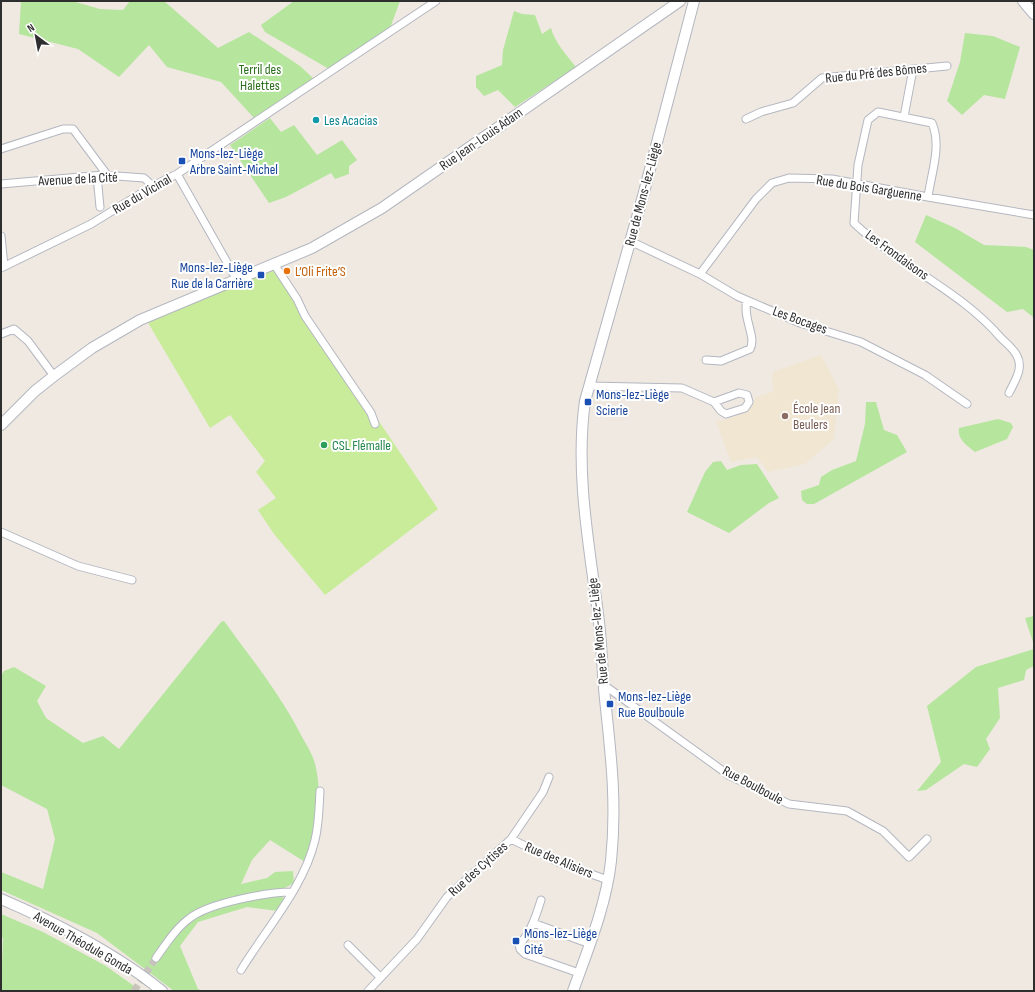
<svg xmlns="http://www.w3.org/2000/svg" width="1035" height="992" font-family="'Sofia Sans Condensed',sans-serif">
<style>
.education{fill:#f0e6d1}
.green{fill:#b6e59e}
.pitch{fill:#c9ec9a}
.lines{fill:none;stroke-linecap:round;stroke-linejoin:round}
.street-tunnel{stroke:#c8c4bd;stroke-width:7;stroke-dasharray:7 3.5;stroke-linecap:butt}
.street-casing{stroke:#b4b7c1;stroke-width:9}
.secondary-casing{stroke:#b4b7c1;stroke-width:12}
.street{stroke:#fff;stroke-width:7}
.secondary{stroke:#fff;stroke-width:10}
.culture-dot{fill:#0f9aa8;stroke:#fff;stroke-width:1.5}
.transit-dot{fill:#1a4fb4;stroke:#fff;stroke-width:1.5}
.food-dot{fill:#e8710a;stroke:#fff;stroke-width:1.5}
.education-dot{fill:#8d6e63;stroke:#fff;stroke-width:1.5}
.leisure-dot{fill:#2e9e5b;stroke:#fff;stroke-width:1.5}
.labels{text-anchor:middle;dominant-baseline:central;stroke-width:4;stroke-linejoin:round;paint-order:stroke}
.park-label{font-size:14px;fill:#2c6e1b;stroke:#fff}
.street-label{font-size:14px;fill:#2e2e2e;stroke:#fff}
.culture-label{font-size:14px;fill:#0d838f;stroke:#fff;text-anchor:start}
.transit-label{font-size:14px;fill:#164399;stroke:#fff;text-anchor:start}
.food-label{font-size:14px;fill:#c56008;stroke:#fff;text-anchor:start}
.education-label{font-size:14px;fill:#785e54;stroke:#fff;text-anchor:start}
.leisure-label{font-size:14px;fill:#27864d;stroke:#fff;text-anchor:start}
</style>
<rect width="100%" height="100%" fill="#efe9e1"/>
<!-- education -->
<path class="education" d="M821 355 839 389 834 439 805 464 768 472 757 457 731 462 716 421 725 420 745 412 752 407 755 398 774 391 772 383 773 372Z"/>
<!-- green -->
<path class="green" d="M21 1H72L100 9 123 10 130 1H164L218 48 249 32 300 66 314 79 255 119 221 82 167 67 149 45 119 77 78 49 19 34Z
M294 1H400L390 28 329 69 265 32 261 25Z
M514 11 522 14 535 15 542 34 551 28C554 41 567 56 576 67L515 107 498 90 484 96 476 87V76L502 65 503 50Z
M965 33 993 36 1020 47 1005 99 984 95 962 115 947 101 960 62Z
M270 118 281 132 294 125 317 155 342 140 357 160 349 166V174L335 179 331 173 286 197 269 203 230 145Z
M926 215 955 228 984 245 1026 247 1034 250V318L1023 309 1007 312 915 242Z
M866 402H876L884 430 897 435 907 452 814 504H807L802 500 801 491 819 485 821 477 832 470 856 461 865 424Z
M998 419 1011 423 1013 427 1007 439 975 452C967 445 957 440 959 428Z
M721 461 727 470 741 465 757 464 779 498 769 503 729 533 687 512 705 472 713 462Z
M1034 616V645L1025 618Z
M224 621C251 658 280 694 301 735 307 746 314 756 316 768 323 800 314 832 305 862L270 840 252 860 241 884 267 878 275 872 293 871 294 883 281 890V894L285 901 279 911 247 907 198 922 180 946 198 989 202 991H174L97 933 1 890V872L43 889 55 839 47 809 1 785V676L4 671 14 667 46 686 37 701 46 718 83 743 103 736 119 749 221 622Z
M1034 649V666L1026 670 1024 680 998 688 1000 718 986 739 990 749 977 767 964 764 926 790 917 791 941 762 927 706 976 667Z
M1 914 43 932 106 966 141 991H1L3 938 1 937Z"/>
<!-- pitch -->
<path class="pitch" d="M278 266 306 313 438 509 325 595 274 534 258 510 276 498 256 472 265 461 230 415 210 428 147 321Z"/>
<g class="lines">
<!-- street-tunnel -->
<path class="street-tunnel" d="M134 991 156 958"/>
<!-- street casing -->
<g class="street-casing">
<path id="street" d="M904 117 913 69
M746 119 761 112 793 103 822 78 947 66
M1 149 63 129H73L108 176
M177 174 237 280
M97 176 100 207
M1 184 103 175 144 178 153 186
M928 197C931 174 942 146 932 123L878 112 868 120 858 165 854 223C899 266 960 290 1001 338 1006 343 1014 349 1017 356 1024 369 1014 382 1009 393
M1 236 4 266
M630 241 700 274 737 296 800 323 861 342 925 375 967 404
M274 264 297 299 305 316 371 413 375 424
M1 268 91 224 153 186 177 174 436 1
M700 274 756 199 772 183 789 178 832 179 928 197 1034 215
M1 334 14 329 28 341 54 376
M706 360 721 361 750 349C757 337 742 318 747 300
M589 386 682 388 714 402 721 411 726 414 745 408 749 402 747 395 739 393 714 402
M1 532 78 566 132 580
M604 685 730 776 789 804 847 811 883 831 909 857 927 839
M511 839 560 863 608 880
M541 900C536 916 531 932 519 945L520 949 525 954 579 973
M533 923 590 944
M348 945 380 977
M156 958C166 944 176 928 190 918 209 903 268 892 292 892
M241 970C266 929 304 887 315 840 319 824 319 807 320 791
M368 991 417 939 447 897 511 839 543 792 549 777"/>
</g>
<!-- secondary casing -->
<g class="secondary-casing">
<path id="secondary" d="M1023 1 1034 14
M1 425 35 391 54 376 92 348 140 320 312 248 382 208 680 1
M1 899C53 921 118 955 162 991
M573 991C588 949 606 906 611 861 617 804 611 755 605 699 602 671 602 642 598 614 589 544 575 472 585 401L643 196 694 1"/>
</g>
<!-- street -->
<use href="#street" class="street"/>
<!-- secondary -->
<use href="#secondary" class="secondary"/>
</g>
<!-- markers -->
<circle class="culture-dot" cx="316" cy="120" r="4"/>
<g class="transit-dot">
<rect x="178" y="157" width="8" height="8" rx="2"/>
<rect x="257" y="271" width="8" height="8" rx="2"/>
<rect x="584" y="398" width="8" height="8" rx="2"/>
<rect x="606" y="700" width="8" height="8" rx="2"/>
<rect x="512" y="937" width="8" height="8" rx="2"/>
</g>
<circle class="food-dot" cx="287" cy="271" r="4"/>
<circle class="education-dot" cx="785" cy="416" r="4"/>
<circle class="leisure-dot" cx="324" cy="445" r="4"/>
<g class="labels">
<!-- park labels -->
<g class="park-label">
<text x="260" y="69">Terril des<tspan x="260" dy="16">Halettes</tspan></text>
</g>
<!-- street labels -->
<g class="street-label">
<text transform="translate(876 73) rotate(-6)">Rue du Pré des Bômes</text>
<text transform="translate(481 139) rotate(-35)">Rue Jean-Louis Adam</text>
<text transform="translate(78 179) rotate(-3)">Avenue de la Cité</text>
<text transform="translate(869 188) rotate(9)">Rue du Bois Garguenne</text>
<text transform="translate(142 194) rotate(-30)">Rue du Vicinal</text>
<text transform="translate(643 194) rotate(-75)">Rue de Mons-lez-Liège</text>
<text transform="translate(897 255) rotate(36)">Les Frondaisons</text>
<text transform="translate(800 320) rotate(20)">Les Bocages</text>
<text transform="translate(598 631) rotate(-96)">Rue de Mons-lez-Liège</text>
<text transform="translate(753 785) rotate(28)">Rue Boulboule</text>
<text transform="translate(559 860) rotate(23)">Rue des Alisiers</text>
<text transform="translate(478 869) rotate(-42)">Rue des Cytises</text>
<text transform="translate(83 943) rotate(30)">Avenue Théodule Gonda</text>
</g>
<!-- culture labels -->
<g class="culture-label">
<text x="324" y="120">Les Acacias</text>
</g>
<!-- transit labels -->
<g class="transit-label">
<text x="190" y="153">Mons-lez-Liège<tspan x="190" dy="16">Arbre Saint-Michel</tspan></text>
<text x="253" y="267" text-anchor="end">Mons-lez-Liège<tspan x="253" dy="16">Rue de la Carrière</tspan></text>
<text x="596" y="394">Mons-lez-Liège<tspan x="596" dy="16">Scierie</tspan></text>
<text x="618" y="696">Mons-lez-Liège<tspan x="618" dy="16">Rue Boulboule</tspan></text>
<text x="524" y="933">Mons-lez-Liège<tspan x="524" dy="16">Cité</tspan></text>
</g>
<!-- food labels -->
<g class="food-label">
<text x="295" y="271">L’Oli Frite’S</text>
</g>
<!-- education labels -->
<g class="education-label">
<text x="793" y="408">École Jean<tspan x="793" dy="16">Beulers</tspan></text>
</g>
<!-- leisure labels -->
<g class="leisure-label">
<text x="332" y="445">CSL Flémalle</text>
</g>
</g>
<!-- border -->
<rect width="1035" height="992" fill="none" stroke="#2e2e2e" stroke-width="4"/>
<!-- north arrow -->
<g transform="translate(36 36) rotate(328)" stroke="#ffffff" stroke-width="3" paint-order="stroke">
<path d="M0-3L7 15L0 10L-7 15Z" fill="#2e2e2e"/>
<text y="-6" font-size="11" font-weight="bold" text-anchor="middle" fill="#2e2e2e">N</text>
</g>
</svg>
